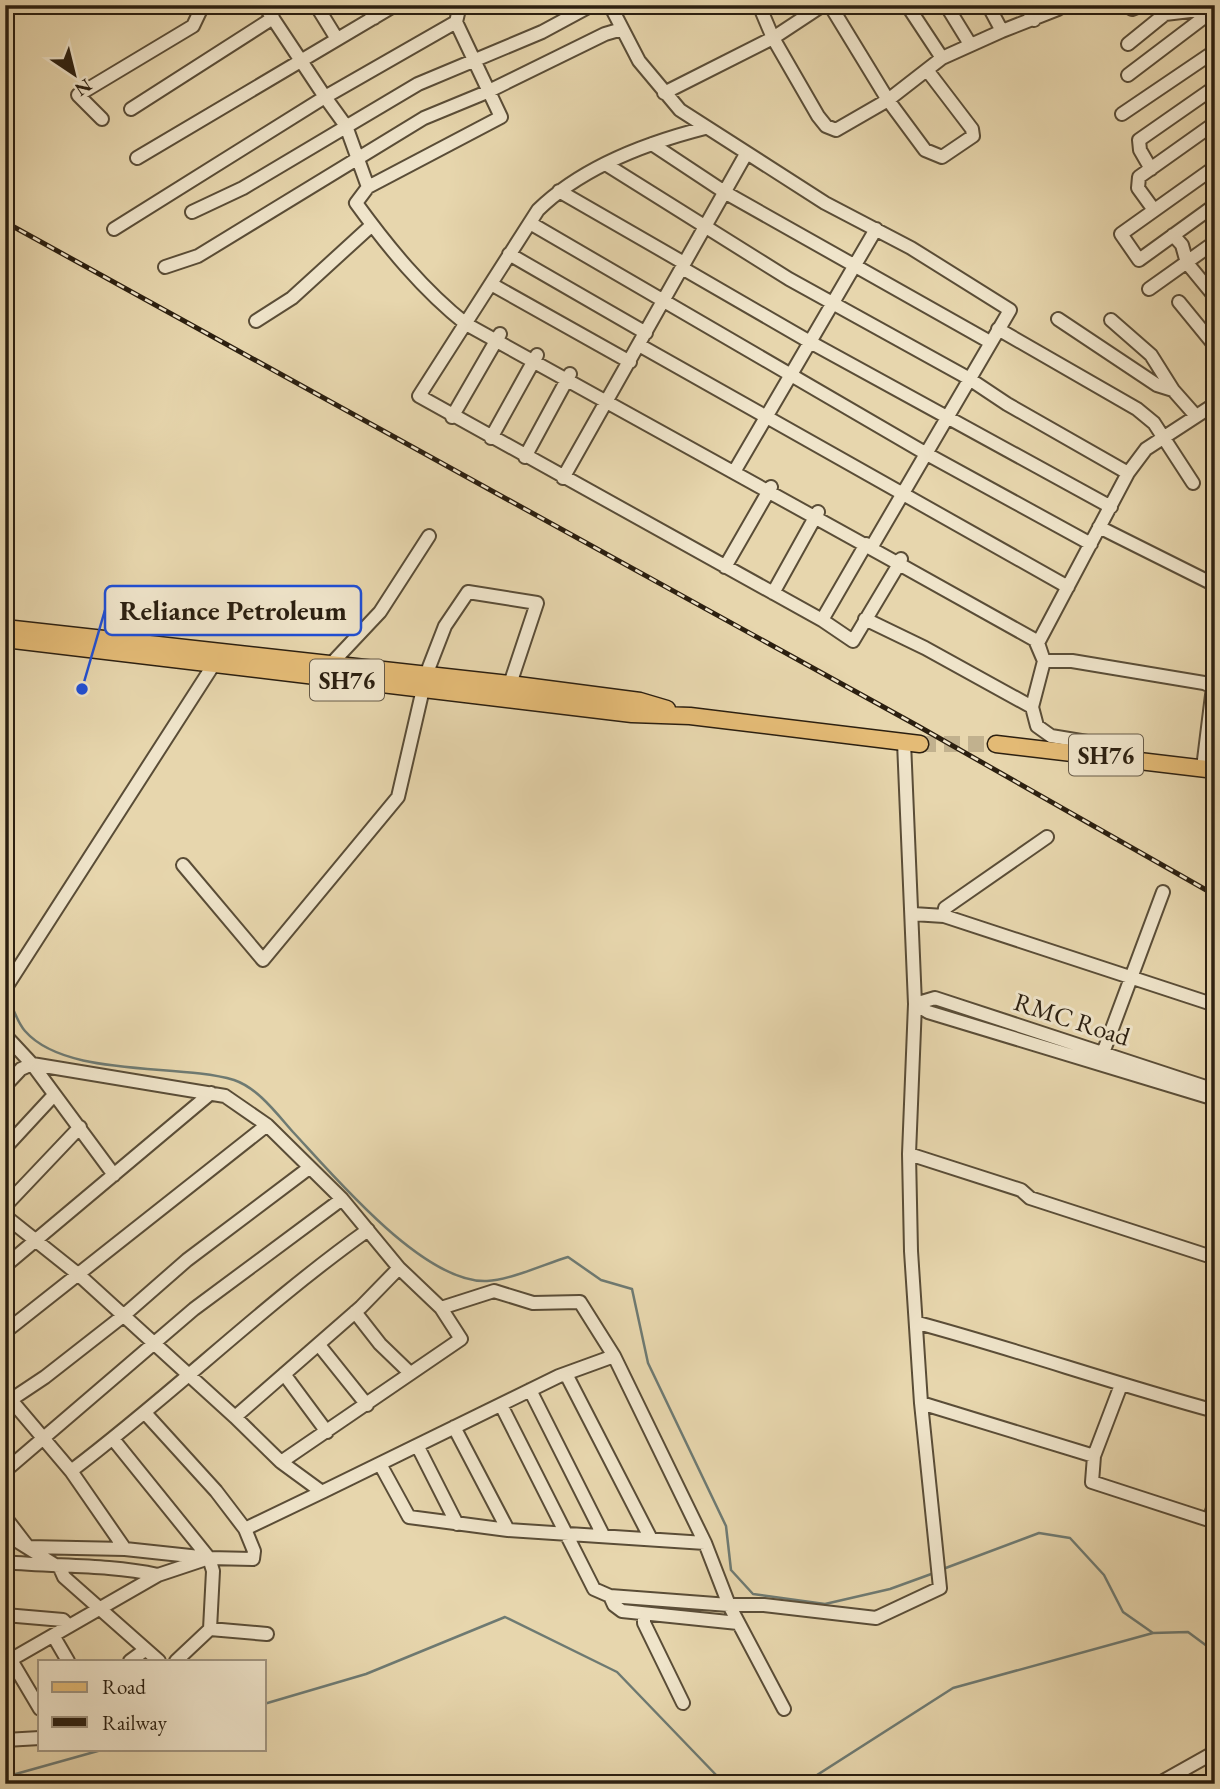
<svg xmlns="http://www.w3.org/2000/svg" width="1220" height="1789" font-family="'EB Garamond',serif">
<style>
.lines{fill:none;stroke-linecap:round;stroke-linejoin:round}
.stream{stroke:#6e7a72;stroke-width:2.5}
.major-tunnel{stroke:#c1b18e;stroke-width:16;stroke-dasharray:16 8;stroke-linecap:butt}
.minor-casing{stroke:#5a4d37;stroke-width:16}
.major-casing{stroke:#2b1f10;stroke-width:19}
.minor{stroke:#efe4ca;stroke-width:12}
.major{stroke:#e4bb76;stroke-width:16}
.rail-casing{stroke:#2b1f10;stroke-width:5}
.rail{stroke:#efe4ca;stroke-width:2.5;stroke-dasharray:8;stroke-linecap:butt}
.labels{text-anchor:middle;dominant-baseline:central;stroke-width:6;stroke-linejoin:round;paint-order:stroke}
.shield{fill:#efe4ca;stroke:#665a48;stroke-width:2}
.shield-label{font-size:24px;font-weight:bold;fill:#2b1f10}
.street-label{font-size:26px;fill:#2b1f10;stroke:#efe4ca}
.leader{fill:none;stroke:#1d4ed8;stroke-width:2.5}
.callout-dot{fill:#1d4ed8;stroke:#efe4ca;stroke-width:2.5}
.callout{fill:#efe4ca;stroke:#1d4ed8;stroke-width:2.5}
.callout-label{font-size:28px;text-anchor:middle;font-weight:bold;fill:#2b1f10}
</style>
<rect width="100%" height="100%" fill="#e7d6ad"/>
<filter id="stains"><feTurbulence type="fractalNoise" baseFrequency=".00286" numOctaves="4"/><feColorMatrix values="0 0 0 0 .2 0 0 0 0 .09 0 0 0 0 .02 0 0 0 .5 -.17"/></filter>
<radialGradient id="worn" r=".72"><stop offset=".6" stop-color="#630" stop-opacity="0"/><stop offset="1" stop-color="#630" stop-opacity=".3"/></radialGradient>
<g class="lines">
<!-- stream -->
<path class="stream" d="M6 992C12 1004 16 1021 25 1031 66 1078 178 1063 234 1080 258 1088 277 1114 293 1132 334 1176 424 1284 487 1281 510 1280 545 1264 568 1257L601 1280 632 1289 648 1363 726 1526 731 1570 753 1594 825 1604 890 1589 934 1573
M943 1569 1039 1533 1070 1538 1104 1575 1123 1612 1153 1633
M264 1704 366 1674 505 1617 617 1672 719 1778 738 1784
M5 1777 105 1749
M803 1784 953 1688 1153 1633 1188 1632 1215 1652"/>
<!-- major-tunnel -->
<path class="major-tunnel" d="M920 744H996"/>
<!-- minor casing -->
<g class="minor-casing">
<path id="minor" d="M264 5 325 97 456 22 460 5
M316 5 337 39
M366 5 374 18
M610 5 639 61 680 110 825 203 911 248 1010 310 871 548
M759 5 773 38 818 116 826 126 836 130 888 100 942 58 1002 31 988 5
M830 5 888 100 925 150 942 157 973 136 972 129 927 70
M907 5 942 58
M946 5 970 44
M1025 5 1034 20
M1132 9 1142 5
M1002 31 1058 9 1056 5
M1128 44 1165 14 1215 8
M1128 75 1215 9
M664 93 773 38 823 5
M131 109 273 18
M1122 114 1215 51
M102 119 78 95 193 26 203 5
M705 128C646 143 581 168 538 210L419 396 822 620 853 641 899 564 1035 640 1044 661 1032 707 1037 726 1051 736 1093 743 1099 754
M652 144 726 193 990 342
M137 158 395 5
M607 165 789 279 968 378 1007 404 1128 473
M1215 167 1121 234 1139 260 1215 205
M1151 169 1140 150 1139 140 1215 87
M368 187 501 117 456 22
M559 191 684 263
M1154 210 1138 188 1139 177 1215 123
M192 212 243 188 418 84 542 32 592 5
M530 223 925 453 1091 544
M114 229 325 97 346 126 368 187 356 203C388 247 423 290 466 324L899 564 901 559
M1173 235 1182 245 1187 263 1215 297
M509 254 646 333
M165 267 198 256 424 118 487 92 605 34 622 29
M682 268 810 342 1111 507
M491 284 630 362
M1149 289 1215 242
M1179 302 1215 346
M1058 319 1157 385 1173 390
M1111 320 1151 355 1173 390 1196 416
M256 321 292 298 372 225
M998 329 1137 409 1154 423 1193 483
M639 345 1068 587
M452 417 500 334
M491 438 537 355
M525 457 570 374
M734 472 876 229
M563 478 746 154
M1099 527 1215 585
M725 567 771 487
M773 593 818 512
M865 619 925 648 1032 707
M822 620 866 544
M331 664 380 612 429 536
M426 675 445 626 468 592 537 603 510 684
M1203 768 1213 687 1204 683 1072 661H1044L1038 643 1128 473 1146 449 1215 404
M183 865 263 960 398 797 423 689
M913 914 944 916 1215 1005
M944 916 945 908 1047 837
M5 989 214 664V658
M915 1004 935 998 1215 1090
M915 1004 928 1012 1215 1099
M5 1035 32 1064 225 1096 267 1125 342 1199 399 1268 441 1308 461 1339 281 1462 235 1417 361 1307 399 1268
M1103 1053 1163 892
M5 1086 21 1069 32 1064 114 1175
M5 1148 54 1095
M909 1154 1021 1190 1030 1198 1215 1258
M5 1206 80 1127
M5 1216 79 1275 235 1417
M5 1266 211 1093
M355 1312 380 1344 409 1372
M918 1323C1018 1350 1115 1384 1215 1411
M5 1332 267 1125
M319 1345 367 1405
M614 1356 705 1543 729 1605H764L876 1618 940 1588 921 1403 911 1251 909 1154 915 1004 904 742
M284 1374 327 1432
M566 1374 651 1539
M1121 1385 1094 1456 1092 1482 1215 1522
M530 1390 603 1535
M5 1393 71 1471C173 1394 264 1304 368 1230
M6 1403 45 1377 123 1316 187 1260 309 1168
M921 1403 1094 1456
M501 1405 594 1589 610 1596 729 1605 784 1709
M146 1414 216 1491 245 1529 322 1492 281 1462
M454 1427 508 1530
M113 1439 209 1558 125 1549
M418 1447 457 1524
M380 1464 409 1517 508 1530 705 1543
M5 1471 194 1309 342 1199
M322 1492 559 1376 614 1356 580 1302 533 1303 494 1291 441 1308
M5 1517 28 1547 125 1549 71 1471
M1209 1520 1215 1503
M5 1540 12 1538 60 1568 64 1577 159 1661
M5 1562C57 1567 106 1564 158 1575
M610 1596 614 1605 622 1611 738 1623
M644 1614V1623L683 1703
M5 1615 63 1620 68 1625
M210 1629 267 1634
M54 1637 68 1661
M11 1660 40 1709
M130 1661 145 1650
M176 1661 210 1629 213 1571 209 1558
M5 1663 158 1575 209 1558 253 1559 254 1551 245 1529
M5 1740 40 1738
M1158 1784 1215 1752"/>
</g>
<!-- major casing -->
<g class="major-casing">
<path id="major" d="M5 628 510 684 640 701 667 709
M5 639 632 714 690 716 920 744
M996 744 1215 770"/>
</g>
<!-- minor -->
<use href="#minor" class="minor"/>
<!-- major -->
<use href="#major" class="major"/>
<!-- rail casing -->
<g class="rail-casing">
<path id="rail" d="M5 222 918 726 1215 895"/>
</g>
<!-- rail -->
<use href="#rail" class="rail"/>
</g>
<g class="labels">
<!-- shield labels -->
<g class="shield">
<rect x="310" y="659.5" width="74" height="41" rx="5"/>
<rect x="1069" y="734.5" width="74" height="41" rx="5"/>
</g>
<g class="shield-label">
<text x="347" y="680">SH76</text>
<text x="1106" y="755">SH76</text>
</g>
<!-- street labels -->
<g class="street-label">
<text transform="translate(1072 1019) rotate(18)">RMC Road</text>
</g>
</g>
<!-- callouts -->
<path class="leader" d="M82 689L105 610"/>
<circle class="callout-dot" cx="82" cy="689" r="7"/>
<rect class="callout" x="105" y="586" width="256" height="49" rx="7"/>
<g class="callout-label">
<text x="233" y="620">Reliance Petroleum</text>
</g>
<!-- margin -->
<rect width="1220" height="1789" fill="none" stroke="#e7d6ad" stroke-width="28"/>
<rect x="7" y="7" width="1206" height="1775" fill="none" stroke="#2b1f10" stroke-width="3.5"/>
<rect x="14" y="14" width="1192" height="1761" fill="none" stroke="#2b1f10" stroke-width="2"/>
<!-- legend -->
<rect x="38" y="1660" width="228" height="91" fill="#efe4ca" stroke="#a19580" stroke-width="2"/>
<rect x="52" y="1682" width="35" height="10" fill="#e4bb76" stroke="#a19580" stroke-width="2"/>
<text x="102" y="1694" font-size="21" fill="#2b1f10">Road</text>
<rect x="52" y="1717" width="35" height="10" fill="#2b1f10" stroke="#a19580" stroke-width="2"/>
<text x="102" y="1730" font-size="21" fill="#2b1f10">Railway</text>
<!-- north arrow -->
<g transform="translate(74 74) rotate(145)" stroke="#efe4ca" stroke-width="5" paint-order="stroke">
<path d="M0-5L12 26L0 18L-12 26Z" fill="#2b1f10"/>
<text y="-10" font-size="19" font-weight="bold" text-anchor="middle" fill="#2b1f10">N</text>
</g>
<rect width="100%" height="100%" filter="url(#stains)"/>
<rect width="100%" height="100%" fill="url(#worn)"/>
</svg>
